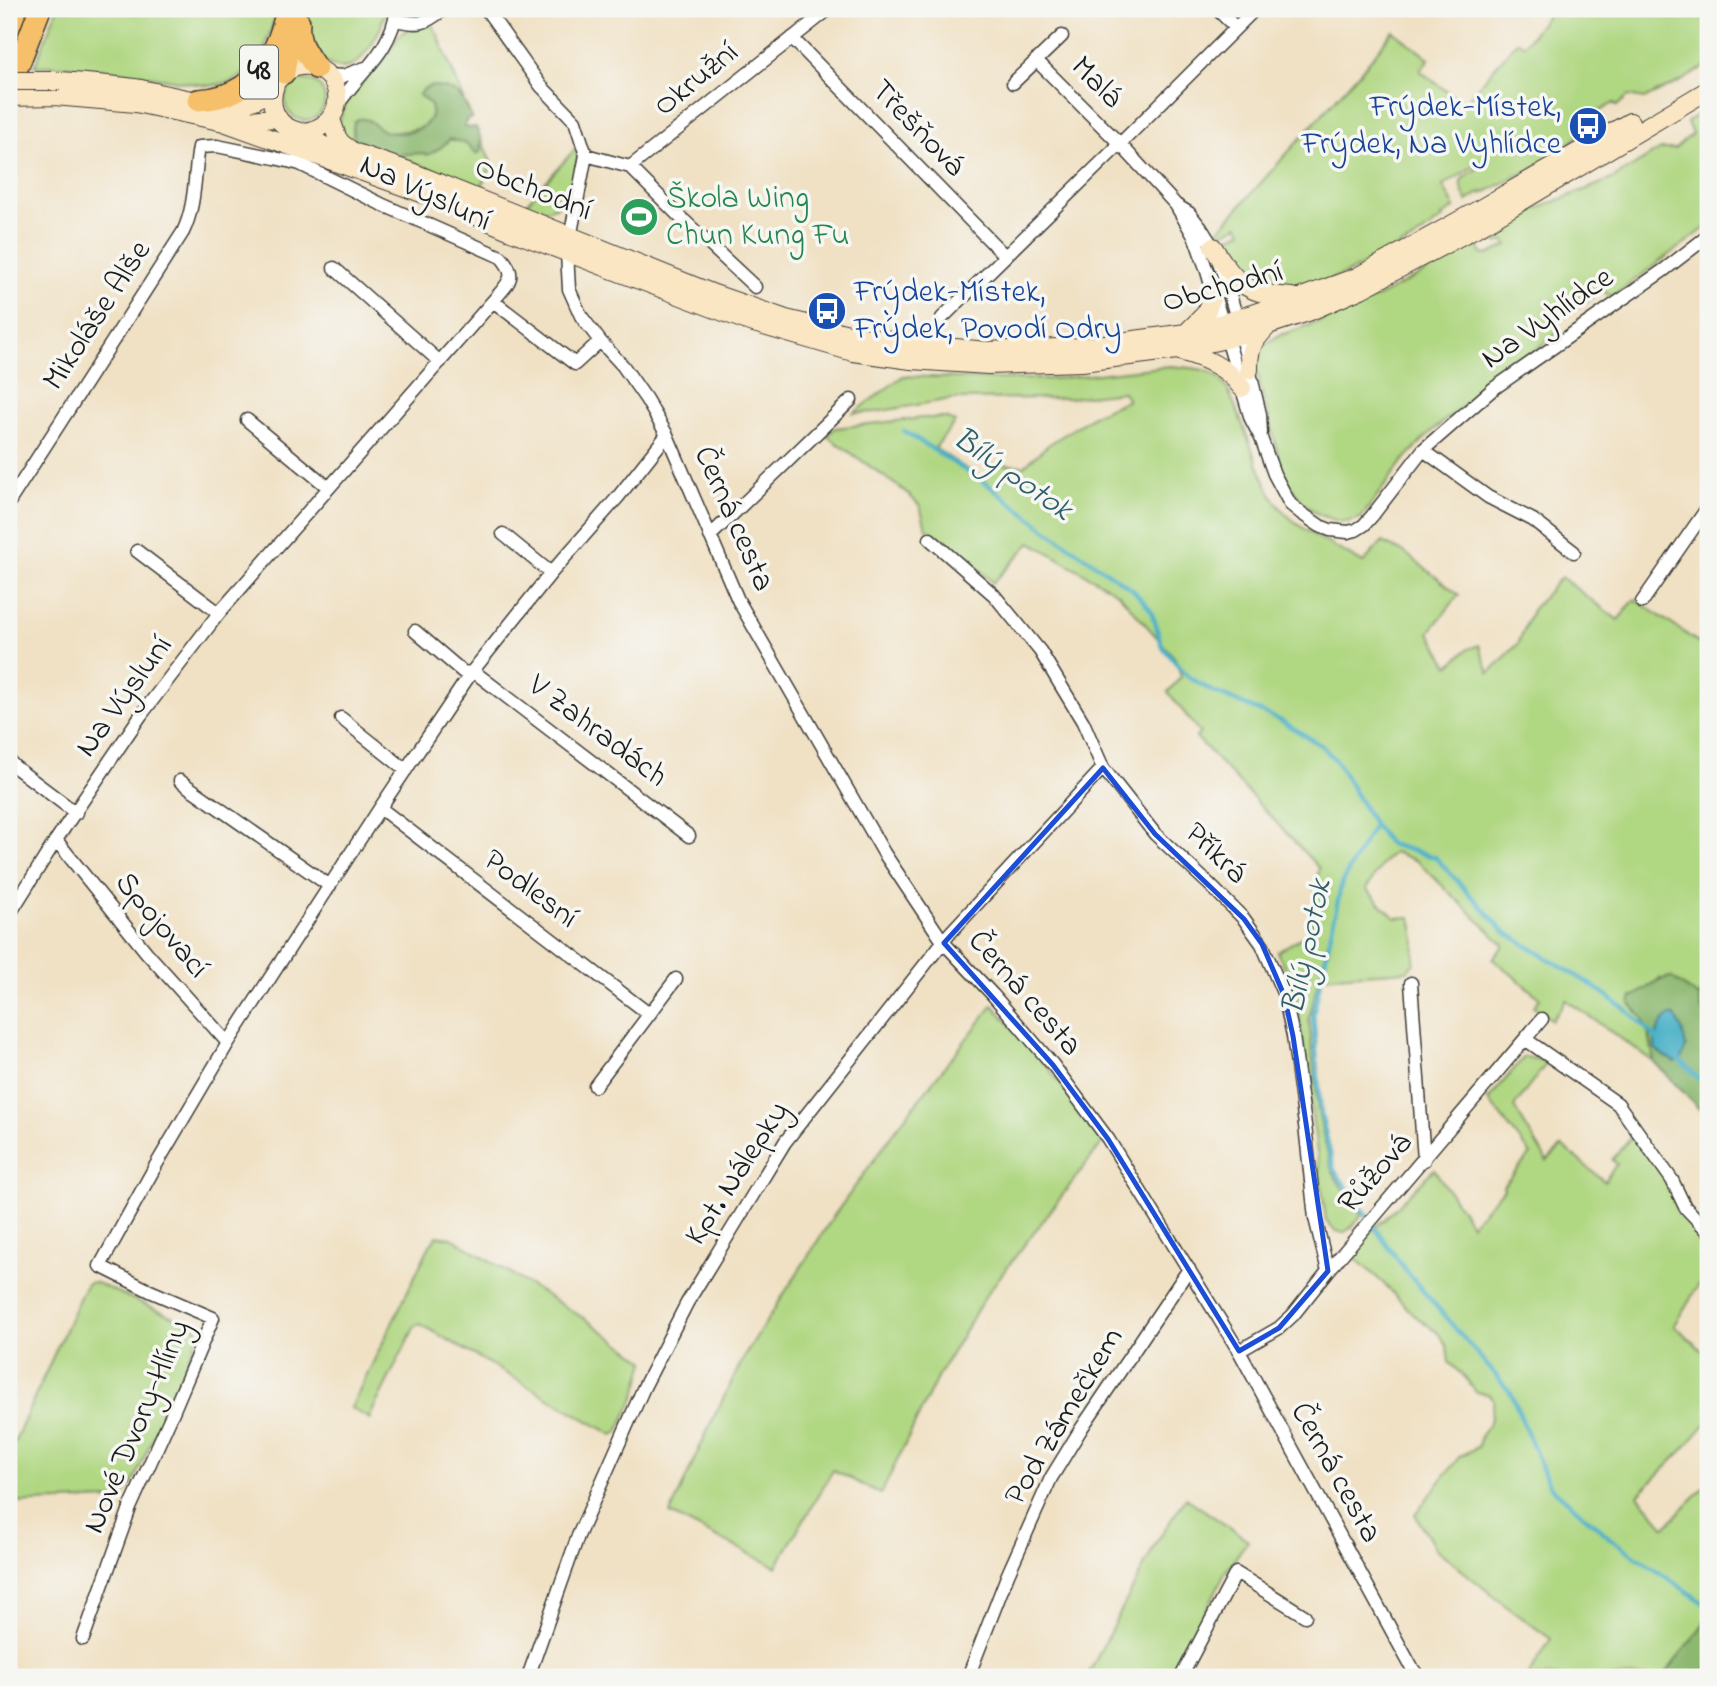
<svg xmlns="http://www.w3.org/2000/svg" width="1717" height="1686" font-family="'Indie Flower',sans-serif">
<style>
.green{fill:#b0d782;stroke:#667a4f;stroke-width:2}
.forest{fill:#8cb870;stroke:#546a46;stroke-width:2}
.water{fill:#48b0c7;stroke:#326672;stroke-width:2}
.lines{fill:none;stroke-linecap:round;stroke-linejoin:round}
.stream{stroke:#48b0c7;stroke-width:4.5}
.street-casing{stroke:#3c3a35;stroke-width:15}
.secondary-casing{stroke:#3c3a35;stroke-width:20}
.highway-casing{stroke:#3c3a35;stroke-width:24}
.street{stroke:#fff;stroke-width:12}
.secondary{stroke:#fbe6c4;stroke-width:18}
.highway{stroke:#f6c06b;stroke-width:21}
.secondary-bridge-casing{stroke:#3c3a35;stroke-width:20;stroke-linecap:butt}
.secondary-bridge{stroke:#fbe6c4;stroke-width:18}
.marked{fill:none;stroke:#1d4ed8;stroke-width:5;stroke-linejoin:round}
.labels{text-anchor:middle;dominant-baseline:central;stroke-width:7;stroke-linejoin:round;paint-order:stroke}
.shield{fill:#f6f6f2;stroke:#5d5d5c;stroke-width:2}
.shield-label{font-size:30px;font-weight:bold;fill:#1c1c1c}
.street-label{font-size:32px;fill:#1c1c1c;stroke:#f6f6f2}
.transit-label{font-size:32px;fill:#164399;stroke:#f6f6f2;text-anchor:end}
.leisure-label{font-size:32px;fill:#27864d;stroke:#f6f6f2;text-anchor:start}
.water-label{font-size:33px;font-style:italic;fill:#305f69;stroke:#f6f6f2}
</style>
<rect width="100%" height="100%" fill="#f6f6f2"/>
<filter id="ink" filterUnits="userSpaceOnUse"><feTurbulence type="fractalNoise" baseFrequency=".0143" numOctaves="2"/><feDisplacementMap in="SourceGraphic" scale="14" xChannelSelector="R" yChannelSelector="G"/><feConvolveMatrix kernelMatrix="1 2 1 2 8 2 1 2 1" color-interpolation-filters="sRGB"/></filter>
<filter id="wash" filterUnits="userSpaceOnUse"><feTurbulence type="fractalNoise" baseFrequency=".00686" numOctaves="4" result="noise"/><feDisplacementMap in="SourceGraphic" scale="28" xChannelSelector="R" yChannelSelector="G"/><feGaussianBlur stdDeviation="1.57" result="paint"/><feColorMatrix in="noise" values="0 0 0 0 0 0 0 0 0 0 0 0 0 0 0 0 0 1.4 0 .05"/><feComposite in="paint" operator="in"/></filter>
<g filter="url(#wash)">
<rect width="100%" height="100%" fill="#f0e1c4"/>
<!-- green -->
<path class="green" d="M57 9H278L264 49 251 69 233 81 226 83 209 86 115 71 67 66H35Z
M305 9H386L380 29 372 44 359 61 349 67 339 68 325 63 315 55 304 26Z
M1552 9H1708V65L1683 80 1644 99 1628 96 1617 106 1614 103 1581 122 1585 131 1549 160 1482 194 1481 192 1467 201C1454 178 1462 179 1481 166L1480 162 1443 186 1455 208 1442 216 1443 218 1413 240 1347 273 1300 290 1255 287 1222 249V244L1225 240 1242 231 1239 225 1219 235 1216 233 1367 64 1393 31 1429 59 1420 71 1464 104 1517 41 1524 45Z
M431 24 437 33 463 97 446 88 419 95 431 105C435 125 419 130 403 131 397 132 391 133 386 132 373 128 370 117 355 122L353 132 356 147 347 142 339 123 344 106 353 91 380 64 400 34 409 29Z
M285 100a20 20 0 1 1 40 0a20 20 0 1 1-40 0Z
M1708 108V226L1613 296 1608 295 1603 290 1555 323 1558 331 1555 335 1487 386 1431 432 1402 462 1361 518 1347 522 1337 521 1318 514 1303 503 1292 488 1280 462 1255 365 1260 351 1267 343 1278 336 1338 315 1380 296 1477 244 1482 254 1488 255 1508 245 1504 241 1497 243 1488 235 1534 210 1612 179 1661 149H1675L1692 134 1687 122Z
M450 139 460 141 480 152 481 139 492 165 481 188 394 155 422 153 440 148Z
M577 147C580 181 565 222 523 207Z
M1170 366C1184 368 1206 367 1217 376 1228 386 1234 404 1240 418 1252 447 1261 481 1279 506 1296 529 1338 548 1363 563L1382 542 1404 552 1459 595 1429 632 1449 666 1468 649 1479 645 1489 673 1518 644 1532 610 1561 577 1618 620 1635 599 1708 649V984L1699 996 1708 999V1015L1660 978 1641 993 1632 997 1630 1004 1642 1017 1650 1038 1654 1062 1566 1000 1552 1020 1534 1006 1540 998 1493 959 1504 945 1417 861 1394 852 1384 862 1366 889 1395 918 1411 917 1415 939 1414 963 1407 971 1319 977 1309 1018 1318 1113 1332 1171 1350 1201 1362 1215 1352 1227 1343 1233 1334 1230 1326 1221 1297 1000 1292 983 1277 952 1310 932 1319 868 1196 737 1200 733 1168 692 1181 677 1175 658 1119 594 1031 542 993 583 968 558 926 528 920 506 906 492 827 436 835 428 922 418H946L955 422 935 448 982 479 996 464 1024 466 1048 445 1098 413 1128 400 1123 392 1070 398 951 399 876 412 854 413 903 376 985 379H1053Z
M993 1005 1047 1066 1103 1142 986 1295 938 1376 881 1494 833 1470 776 1567 670 1514 709 1427 745 1355 833 1217 899 1125Z
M1524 1057 1548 1061 1514 1107 1547 1161 1562 1146 1604 1181 1617 1164 1612 1160 1634 1133 1708 1235V1270L1674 1325 1708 1356V1421L1683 1450 1638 1495 1665 1527 1708 1483V1618L1663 1677H1527L1551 1639 1502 1603 1435 1548 1415 1514 1460 1456 1478 1447 1481 1435 1490 1423 1494 1400 1488 1394 1476 1392 1466 1379 1449 1362 1447 1346 1437 1332 1414 1315 1383 1283 1355 1258 1353 1253 1367 1234 1385 1219 1434 1169 1471 1224 1504 1189 1503 1186 1531 1154 1488 1100Z
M437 1236 452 1238 590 1322 645 1361 636 1394 618 1432 613 1435 420 1324 415 1326 371 1414 370 1419 351 1408 429 1247Z
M94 1282 192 1325 198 1330 196 1341 132 1485 122 1496 113 1499 9 1503V1454L83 1290 88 1283Z
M1186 1498 1248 1540 1225 1573 1172 1677H1094L1088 1675 1157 1541Z"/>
<!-- forest -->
<path class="forest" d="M432 86C459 90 462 94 472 118L466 120 465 126 468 128 476 127 481 139 480 152 477 154 467 144 450 139 440 148 428 155 422 153 394 155 356 147C354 137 346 113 368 120 375 123 379 130 387 132 406 136 436 129 431 105L419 95C421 89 427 88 432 86Z
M1671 977 1699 997 1701 1009 1708 1015V1118L1654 1062 1650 1038 1642 1017 1630 1004 1632 997C1646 990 1656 979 1671 977Z
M1708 1618V1677H1663L1702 1626Z"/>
<!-- water -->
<path class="water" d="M1670 1015 1675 1016 1682 1030 1686 1047 1681 1060 1676 1062 1665 1057 1655 1049C1654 1036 1659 1023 1670 1015Z"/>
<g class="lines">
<!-- stream -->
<path class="stream" d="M904 431 987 484 1045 529 1133 590 1151 610 1162 646 1187 676 1212 691 1280 720 1322 746 1337 762 1374 825 1342 882 1313 1015 1321 1114 1334 1170 1405 1270 1511 1393 1549 1485 1615 1542 1708 1606
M1374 825 1389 844 1435 857 1505 932 1595 987 1630 1013 1659 1041
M1676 1057 1708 1087"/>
</g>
</g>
<g filter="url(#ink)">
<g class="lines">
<!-- street casing -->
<g class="street-casing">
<path id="street" d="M486 9 541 86 575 121 586 155 567 253 569 289 581 316 600 341 623 366 646 399 667 435 738 600 884 853 944 943 993 995 1053 1065 1108 1139 1239 1351 1412 1668 1419 1677
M1217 9 1236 28
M395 20C420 25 424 25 444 9
M792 38 1005 256
M1036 60 1120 144 1176 205 1189 213 1201 228 1213 247 1225 278 1237 319 1260 414 1261 433
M328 75 343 76 365 68
M1013 83 1062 36
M337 106C360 71 390 54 397 9
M586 155 630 167 678 215 755 287
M630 167 829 9
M1176 205 1195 238 1206 268 1251 419 1261 438 1274 474 1290 504 1301 513 1320 526 1330 530 1348 532 1356 530 1364 525 1372 516 1423 450 1493 389 1664 270 1708 236
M334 268 440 362
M493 301 575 364 600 341
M942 318 1120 144 1255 9
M247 420 329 488
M1423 450 1488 497 1533 520 1574 552
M9 502 183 232C196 205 194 175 199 147L217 146 275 158 300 164 381 204 501 257C519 277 508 283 493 301L219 613 141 715 56 840 9 915
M503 534 551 573
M710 536 851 400
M930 539 994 595 1040 651 1083 722 1103 768 1155 834 1210 885 1244 919 1262 944 1284 995 1293 1036 1305 1125 1315 1218 1328 1271
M137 551 219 613
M1642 602 1708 507
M415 631 463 672 477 674 689 836
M341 718 406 770
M9 761 15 767 76 813
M180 781 330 886
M380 808 649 1014
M56 840 147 953 228 1043
M1411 983 1424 1160
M1525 1039 1618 1104 1672 1180 1685 1207 1708 1231
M595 1086 676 979
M1239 1351 1279 1328 1293 1315 1328 1271 1542 1019
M83 1639 130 1508 173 1412 213 1318 150 1291 100 1266 156 1165 228 1043 380 808 471 673 551 573 618 497 667 435
M528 1677 578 1536 644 1387 687 1303 785 1142 950 933 1103 768
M968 1677 1008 1574 1051 1478 1081 1429 1189 1269
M1181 1677 1236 1573 1305 1616"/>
</g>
<!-- secondary casing -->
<g class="secondary-casing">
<path id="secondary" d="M60 81C87 83 114 85 141 89 170 95 212 107 241 104 274 100 277 63 308 66 348 71 348 129 302 132
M275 85C269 102 273 121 291 129 296 131 301 132 307 135 318 142 329 150 340 157
M9 97 54 96 136 103 224 122 430 196 511 231 747 321 853 352 911 360 988 365 1082 362 1177 350 1226 339 1308 312 1361 289 1485 223 1708 90
M331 119 337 137 341 143 353 152 409 171 714 294 786 319 857 336 903 343 987 351 1083 347 1186 333 1237 319 1302 297 1357 277 1480 209 1630 122
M231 121 278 118
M1213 247C1237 285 1246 294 1292 297
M1189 330 1206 313 1213 293
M1180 351C1205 358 1227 367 1242 388
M1249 370C1249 347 1252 343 1267 327"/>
</g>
<!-- highway casing -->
<g class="highway-casing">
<path id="highway" d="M299 22C297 43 305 51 316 68
M9 27 16 9
M18 66 40 9
M284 73 289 41V28
M198 100C252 98 277 58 287 9"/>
</g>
<!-- street -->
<use href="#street" class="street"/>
<!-- secondary -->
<use href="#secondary" class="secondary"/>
<!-- highway -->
<use href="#highway" class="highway"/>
<!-- secondary-bridge casing -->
<g class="secondary-bridge-casing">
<path id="secondary-bridge" d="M9 81H60"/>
</g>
<!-- secondary-bridge -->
<use href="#secondary-bridge" class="secondary-bridge"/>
</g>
</g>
<!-- marked area -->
<path class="marked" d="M1103 768 1155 834 1244 919 1262 944 1284 995 1293 1036 1328 1271 1279 1328 1239 1351 1108 1139 1053 1065 944 943Z"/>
<!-- icons -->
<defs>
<g id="bus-disc" transform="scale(2.0125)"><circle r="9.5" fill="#1a4fb4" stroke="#f6f6f2"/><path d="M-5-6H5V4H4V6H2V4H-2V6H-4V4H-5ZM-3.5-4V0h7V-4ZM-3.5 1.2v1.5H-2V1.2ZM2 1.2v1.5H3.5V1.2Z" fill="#fff"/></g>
<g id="stadium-disc" transform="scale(2.0125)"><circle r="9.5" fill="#2e9e5b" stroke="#f6f6f2"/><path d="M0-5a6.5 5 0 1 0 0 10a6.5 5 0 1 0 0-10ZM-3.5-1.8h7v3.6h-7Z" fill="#fff"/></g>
</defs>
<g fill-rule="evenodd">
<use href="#bus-disc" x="1588" y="126"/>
<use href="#stadium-disc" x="639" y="217"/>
<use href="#bus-disc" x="827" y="311"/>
</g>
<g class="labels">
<!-- shield labels -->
<rect class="shield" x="240" y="45.5" width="38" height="53" rx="5"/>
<g class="shield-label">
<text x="259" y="72">48</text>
</g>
<!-- street labels -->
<g class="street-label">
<text transform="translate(697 80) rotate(-39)">Okružní</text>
<text transform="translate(1096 83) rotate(45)">Malá</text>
<text transform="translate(917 129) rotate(46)">Třešňová</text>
<text transform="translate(533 190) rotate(22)">Obchodní</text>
<text transform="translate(425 194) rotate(25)">Na Výsluní</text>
<text transform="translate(1223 288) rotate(-15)">Obchodní</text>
<text transform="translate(98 316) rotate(-57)">Mikoláše Alše</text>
<text transform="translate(1548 319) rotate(-35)">Na Vyhlídce</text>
<text transform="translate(733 519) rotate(66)">Černá cesta</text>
<text transform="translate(125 697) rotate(-54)">Na Výsluní</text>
<text transform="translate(597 732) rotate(37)">V Zahradách</text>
<text transform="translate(1215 854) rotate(44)">Příkrá</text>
<text transform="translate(530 890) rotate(37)">Podlesní</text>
<text transform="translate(161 926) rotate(50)">Spojovací</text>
<text transform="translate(1024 994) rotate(49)">Černá cesta</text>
<text transform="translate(738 1174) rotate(-57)">Kpt. Nálepky</text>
<text transform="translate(1376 1174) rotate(-49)">Růžová</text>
<text transform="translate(1065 1417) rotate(-59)">Pod Zámečkem</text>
<text transform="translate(138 1427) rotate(-67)">Nové Dvory-Hlíny</text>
<text transform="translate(1335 1473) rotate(61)">Černá cesta</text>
</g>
<!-- transit labels -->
<g class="transit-label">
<text x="1561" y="108">Frýdek-Místek,<tspan x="1561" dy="37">Frýdek, Na Vyhlídce</tspan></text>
<text x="854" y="293" text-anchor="start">Frýdek-Místek,<tspan x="854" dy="37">Frýdek, Povodí Odry</tspan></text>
</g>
<!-- leisure labels -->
<g class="leisure-label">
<text x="666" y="199">Škola Wing<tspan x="666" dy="37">Chun Kung Fu</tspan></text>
</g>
<!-- water labels -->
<g class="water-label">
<text transform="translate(1012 475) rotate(35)">Bílý potok</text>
<text transform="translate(1308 947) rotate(-78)">Bílý potok</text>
</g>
</g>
<!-- margin -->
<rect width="1717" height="1686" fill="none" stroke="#f6f6f2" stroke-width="35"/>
</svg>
